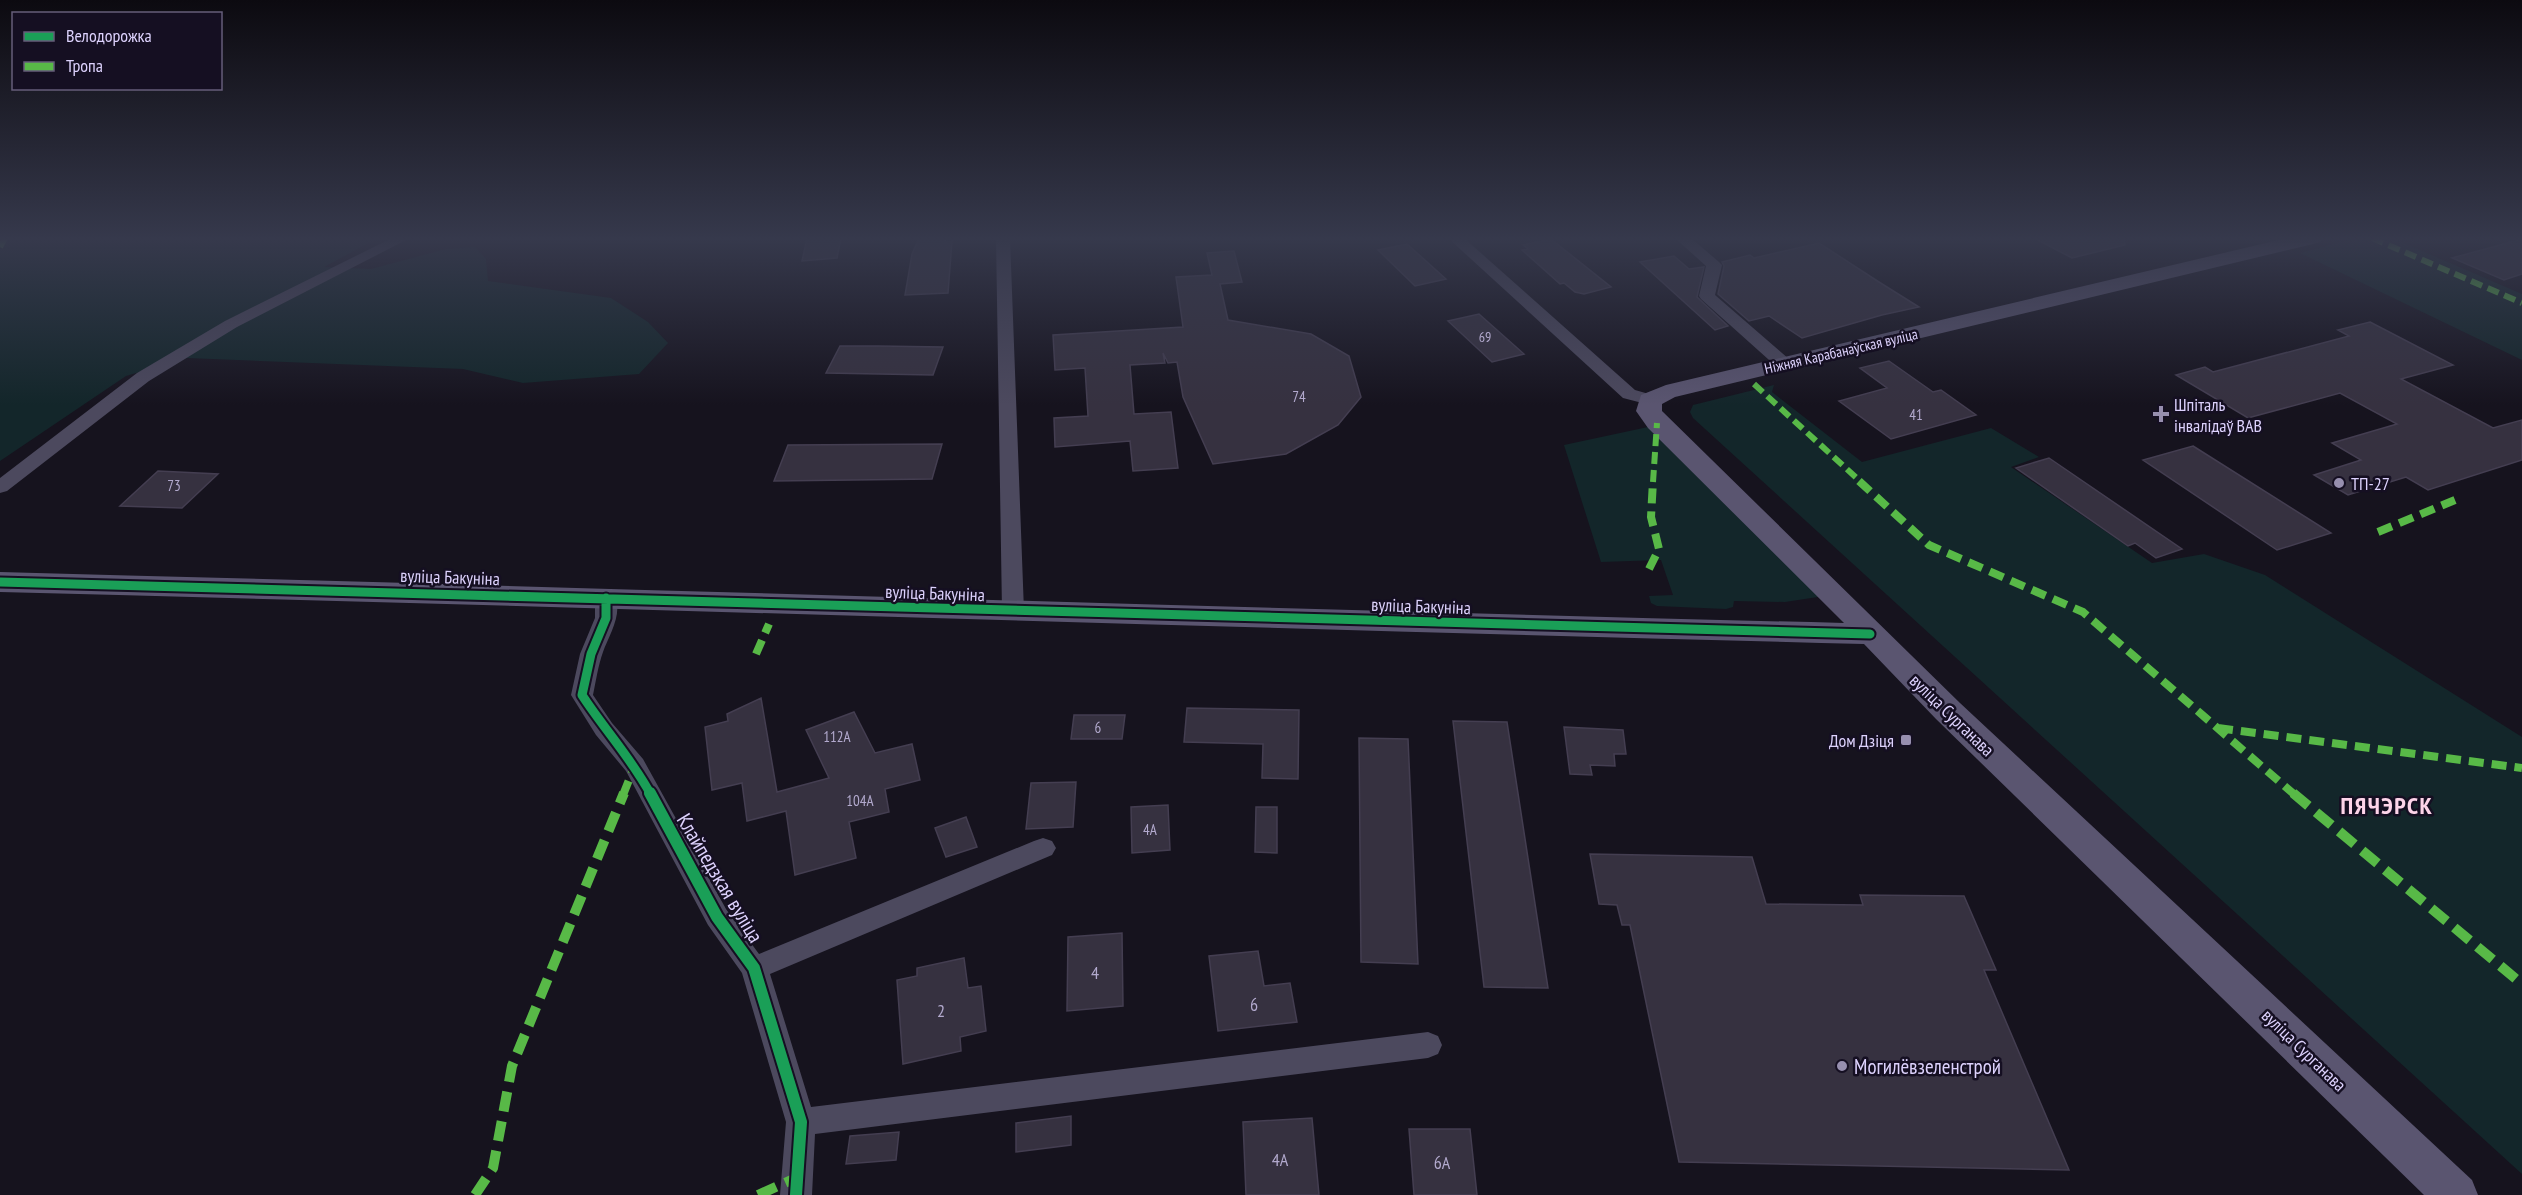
<svg xmlns="http://www.w3.org/2000/svg" width="2522" height="1195" font-family="'PT Sans Narrow',sans-serif">
<style>
.green{fill:#13262a}
.building{fill:#363140;stroke:#443e51;stroke-width:1.5}
.lines{fill:none;stroke-linecap:round;stroke-linejoin:round}
.street{fill:#4c495e;fill-rule:evenodd}
.secondary{fill:#5a5570;fill-rule:evenodd}
.quiet-far2{stroke:#58b947;stroke-width:6;stroke-dasharray:12 6;stroke-linecap:butt}
.quiet-far1{stroke:#58b947;stroke-width:8;stroke-dasharray:15 8;stroke-linecap:butt}
.quiet{stroke:#58b947;stroke-width:10;stroke-dasharray:20 10;stroke-linecap:butt}
.cycleway-far1-casing{stroke:#150f22;stroke-width:13}
.cycleway-casing{stroke:#150f22;stroke-width:16}
.cycleway-far1{stroke:#1a9f57;stroke-width:9}
.cycleway{stroke:#1a9f57;stroke-width:12}
.poi-dot{fill:#978faf;stroke:#150f22;stroke-width:2}
.labels{text-anchor:middle;dominant-baseline:central;stroke-width:5;stroke-linejoin:round;paint-order:stroke}
.far-number-label{font-size:14px;fill:#b3aace}
.far-street-label{font-size:15px;fill:#ddd2fd;stroke:#150f22}
.number-label{font-size:15px;fill:#b3aace}
.poi-label{font-size:18px;fill:#ddd2fd;stroke:#150f22;text-anchor:start}
.street-label{font-size:18px;fill:#ddd2fd;stroke:#150f22}
.near-number-label{font-size:18px;fill:#b3aace}
.near-street-label{font-size:21px;fill:#ddd2fd;stroke:#150f22}
.near-poi-label{font-size:21px;fill:#ddd2fd;stroke:#150f22;text-anchor:start}
.district-label{font-size:24px;font-weight:bold;letter-spacing:1.5px;fill:#fdd4e9;stroke:#150f22}
</style>
<rect width="100%" height="100%" fill="#16131e"/>
<!-- green -->
<path class="green" d="M0 238H378L324 267 371 269 446 249 475 247 486 259 488 281 611 298 648 322 668 343 639 374 523 383 463 369 187 358 126 376 0 461Z
M2355 238H2392L2522 294V360L2300 253Z
M1774 385 1772 392 1862 462 1991 428 2039 457 2011 467 2152 563 2204 554 2265 575 2522 737V1174L1693 418 1690 412 1693 405Z
M1648 427 1831 595 1785 602 1734 601 1733 607 1726 609 1657 606 1651 603 1649 596 1673 595 1661 560 1601 562 1564 445Z"/>
<!-- building -->
<path class="building" d="M807 238H841L837 258 802 261Z
M919 238H946L945 242 952 241 948 293 905 295 912 254Z
M2034 238H2124L2125 245 2072 258Z
M1551 239 1611 287 1584 294 1575 292 1564 283 1560 284 1522 250 1528 249 1523 245Z
M2522 239V274L2504 280 2452 258Z
M1819 243 1879 282 1919 307 1882 315 1802 338 1769 316 1749 321 1718 294 1724 266 1722 262 1750 255 1754 258Z
M1407 244 1446 279 1415 286 1378 250Z
M1234 251 1242 282 1220 284 1228 320 1311 334 1349 356 1361 397 1338 425 1286 454 1213 464 1183 397 1177 362 1168 363 1163 353 1165 363 1130 365 1134 414 1171 412 1178 468 1133 471 1130 441 1055 447 1054 418 1088 416 1085 368 1055 370 1053 335 1183 327 1176 277 1212 275 1207 253Z
M1674 256 1689 269 1704 267 1697 297 1728 326 1715 330 1640 262Z
M1479 314 1524 354 1492 362 1448 321Z
M2370 322 2453 365 2401 379 2493 428 2522 420V460L2428 490 2406 477 2348 495 2314 475 2361 460 2332 443 2397 424 2340 393 2248 418 2176 375 2205 367 2213 372 2349 336 2338 330Z
M840 346H878L943 347 933 375 826 373Z
M1889 361 1933 392 1941 390 1976 415 1891 439 1839 401 1887 388 1860 368Z
M942 444 932 479 774 481 788 445Z
M2193 446 2331 533 2277 550 2143 460Z
M2049 458 2182 549 2156 558 2135 543 2128 546 2016 468Z
M158 471 218 474 182 508 120 506Z
M761 698 777 792 829 778 806 730 854 712 875 753 912 744 920 780 885 789 889 812 849 822 856 858 795 875 786 811 747 821 742 783 712 790 705 727 728 721 727 714Z
M1187 708 1299 710 1298 779 1262 778 1263 744 1184 742Z
M1074 715H1125L1122 739H1071Z
M1453 721 1507 722 1548 988 1484 987Z
M1564 727 1623 730 1626 754H1614L1615 766 1590 765 1592 775 1570 774Z
M1359 738 1408 739 1418 964 1361 962Z
M1076 782 1073 827 1026 829 1031 783Z
M1168 805 1170 850 1132 853 1131 807Z
M1256 807H1277V853L1255 852Z
M966 817 977 847 946 857 935 828Z
M1590 854 1752 857 1766 904 1863 905 1860 895 1964 896 1996 970H1984L2069 1170 1679 1162 1630 925H1622L1617 905 1599 904Z
M1122 933 1123 1006 1067 1011 1068 937Z
M1258 951 1264 986 1290 983 1297 1022 1218 1031 1209 956Z
M964 958 968 988 981 986 986 1031 960 1037 961 1051 903 1064 897 980 917 976V968Z
M1071 1116V1145L1016 1152V1123Z
M1312 1118 1319 1195H1246L1243 1122Z
M1409 1129H1470L1477 1195H1414Z
M899 1132 896 1160 846 1164 850 1136Z"/>
<g class="lines">
<!-- street -->
<path class="street" d="M392 238H410L237 327 149 381 7 491 0 493V478L137 373 225 321Z
M996 238H1010L1024 611 1021 616H1005L1002 611Z
M1448 238H1464L1635 390 1656 396 1659 400 1656 404 1650 405 1623 398Z
M1675 238H1691L1719 262 1722 265 1715 295 1790 360 1792 364 1790 368H1778L1701 299 1699 296 1706 266Z
M606 591 613 593C625 611 609 635 603 652 598 666 596 681 593 695L612 723 643 759 726 909 759 954 1034 841 1043 838 1052 841 1056 848 1052 855 770 974 811 1107 1428 1032 1438 1036 1442 1045 1438 1054 1428 1058 815 1134 812 1195H780L786 1122 742 973 708 925 626 771 596 735 571 695 580 654 595 618V598L599 593Z"/>
<!-- secondary -->
<path class="secondary" d="M2287 238H2324L2320 242 2313 244 1675 397 1662 404V411L1960 703 2472 1180 2478 1195H2424L1936 719 1864 644C1243 628 621 608 0 592V572C615 588 1229 608 1844 623L1648 428 1636 411 1641 395 1666 385Z"/>
<!-- quiet-far2 -->
<path class="quiet-far2" d="M2372 238 2522 303
M0 247 5 238
M1754 384 1861 482
M1653 482 1657 423"/>
<!-- quiet-far1 -->
<path class="quiet-far1" d="M1859 481 1929 545 2083 612 2295 795
M2378 532 2455 500
M1649 569 1659 549 1651 517 1653 481
M756 654 769 624
M2218 728 2522 768
M623 795 635 765"/>
<!-- quiet -->
<path class="quiet" d="M2293 793 2522 984
M475 1195 493 1168 512 1066 624 793
M758 1195 798 1177"/>
<!-- cycleway-far1 casing -->
<g class="cycleway-far1-casing">
<path id="cycleway-far1" d="M0 582C623 598 1247 618 1870 634
M606 598V618L591 654 582 695C604 729 632 759 651 795"/>
</g>
<!-- cycleway casing -->
<g class="cycleway-casing">
<path id="cycleway" d="M650 793 717 917 754 968 801 1122 796 1195"/>
</g>
<!-- cycleway-far1 -->
<use href="#cycleway-far1" class="cycleway-far1"/>
<!-- cycleway -->
<use href="#cycleway" class="cycleway"/>
</g>
<!-- sky -->
<linearGradient id="sky" x2="0" y2="1"><stop stop-color="#0c0a10"/><stop offset="0.59" stop-color="#36394c"/><stop offset="1" stop-color="#36394c" stop-opacity="0"/></linearGradient>
<rect width="2522" height="405" fill="url(#sky)"/>
<!-- markers -->
<g class="poi-dot">
<path d="M2158 405h6v6h6v6h-6v6h-6v-6h-6v-6h6z"/>
<circle cx="2339" cy="483" r="6"/>
<rect x="1900" y="734" width="12" height="12" rx="3"/>
<circle cx="1842" cy="1066" r="6"/>
</g>
<g class="labels">
<!-- far-number labels -->
<g class="far-number-label">
<text x="1485" y="337">69</text>
</g>
<!-- far-street labels -->
<g class="far-street-label">
<text transform="translate(1841 351) rotate(-13)">Ніжняя Карабанаўская вуліца</text>
</g>
<!-- number labels -->
<g class="number-label">
<text x="1299" y="396">74</text>
<text x="1916" y="414">41</text>
<text x="174" y="485">73</text>
<text x="1098" y="727">6</text>
<text x="837" y="736">112А</text>
<text x="860" y="800">104А</text>
<text x="1150" y="829">4А</text>
</g>
<!-- poi labels -->
<g class="poi-label">
<text x="2174" y="404">Шпіталь<tspan x="2174" dy="21">інвалідаў ВАВ</tspan></text>
<text x="2351" y="483">ТП-27</text>
<text x="1894" y="740" text-anchor="end">Дом Дзіця</text>
</g>
<!-- street labels -->
<g class="street-label">
<text transform="translate(450 577) rotate(2)">вуліца Бакуніна</text>
<text transform="translate(935 593) rotate(2)">вуліца Бакуніна</text>
<text transform="translate(1421 606) rotate(2)">вуліца Бакуніна</text>
<text transform="translate(1952 715) rotate(44)">вуліца Сурганава</text>
<text transform="translate(2304 1050) rotate(44)">вуліца Сурганава</text>
</g>
<!-- near-number labels -->
<g class="near-number-label">
<text x="1095" y="972">4</text>
<text x="1254" y="1004">6</text>
<text x="941" y="1010">2</text>
<text x="1280" y="1159">4А</text>
<text x="1442" y="1162">6А</text>
</g>
<!-- near-street labels -->
<g class="near-street-label">
<text transform="translate(720 878) rotate(59)">Клайпедзкая вуліца</text>
</g>
<!-- near-poi labels -->
<g class="near-poi-label">
<text x="1854" y="1066">Могилёвзеленстрой</text>
</g>
<!-- district labels -->
<g class="district-label">
<text x="2387" y="805">ПЯЧЭРСК</text>
</g>
</g>
<!-- legend -->
<rect x="12" y="12" width="210" height="78" fill="#150f22" stroke="#655d7a" stroke-width="1.5"/>
<rect x="24" y="32" width="30" height="9" fill="#1a9f57" stroke="#655d7a" stroke-width="1.5"/>
<text x="66" y="42" font-size="18" fill="#ddd2fd">Велодорожка</text>
<rect x="24" y="62" width="30" height="9" fill="#58b947" stroke="#655d7a" stroke-width="1.5"/>
<text x="66" y="72" font-size="18" fill="#ddd2fd">Тропа</text>
</svg>
